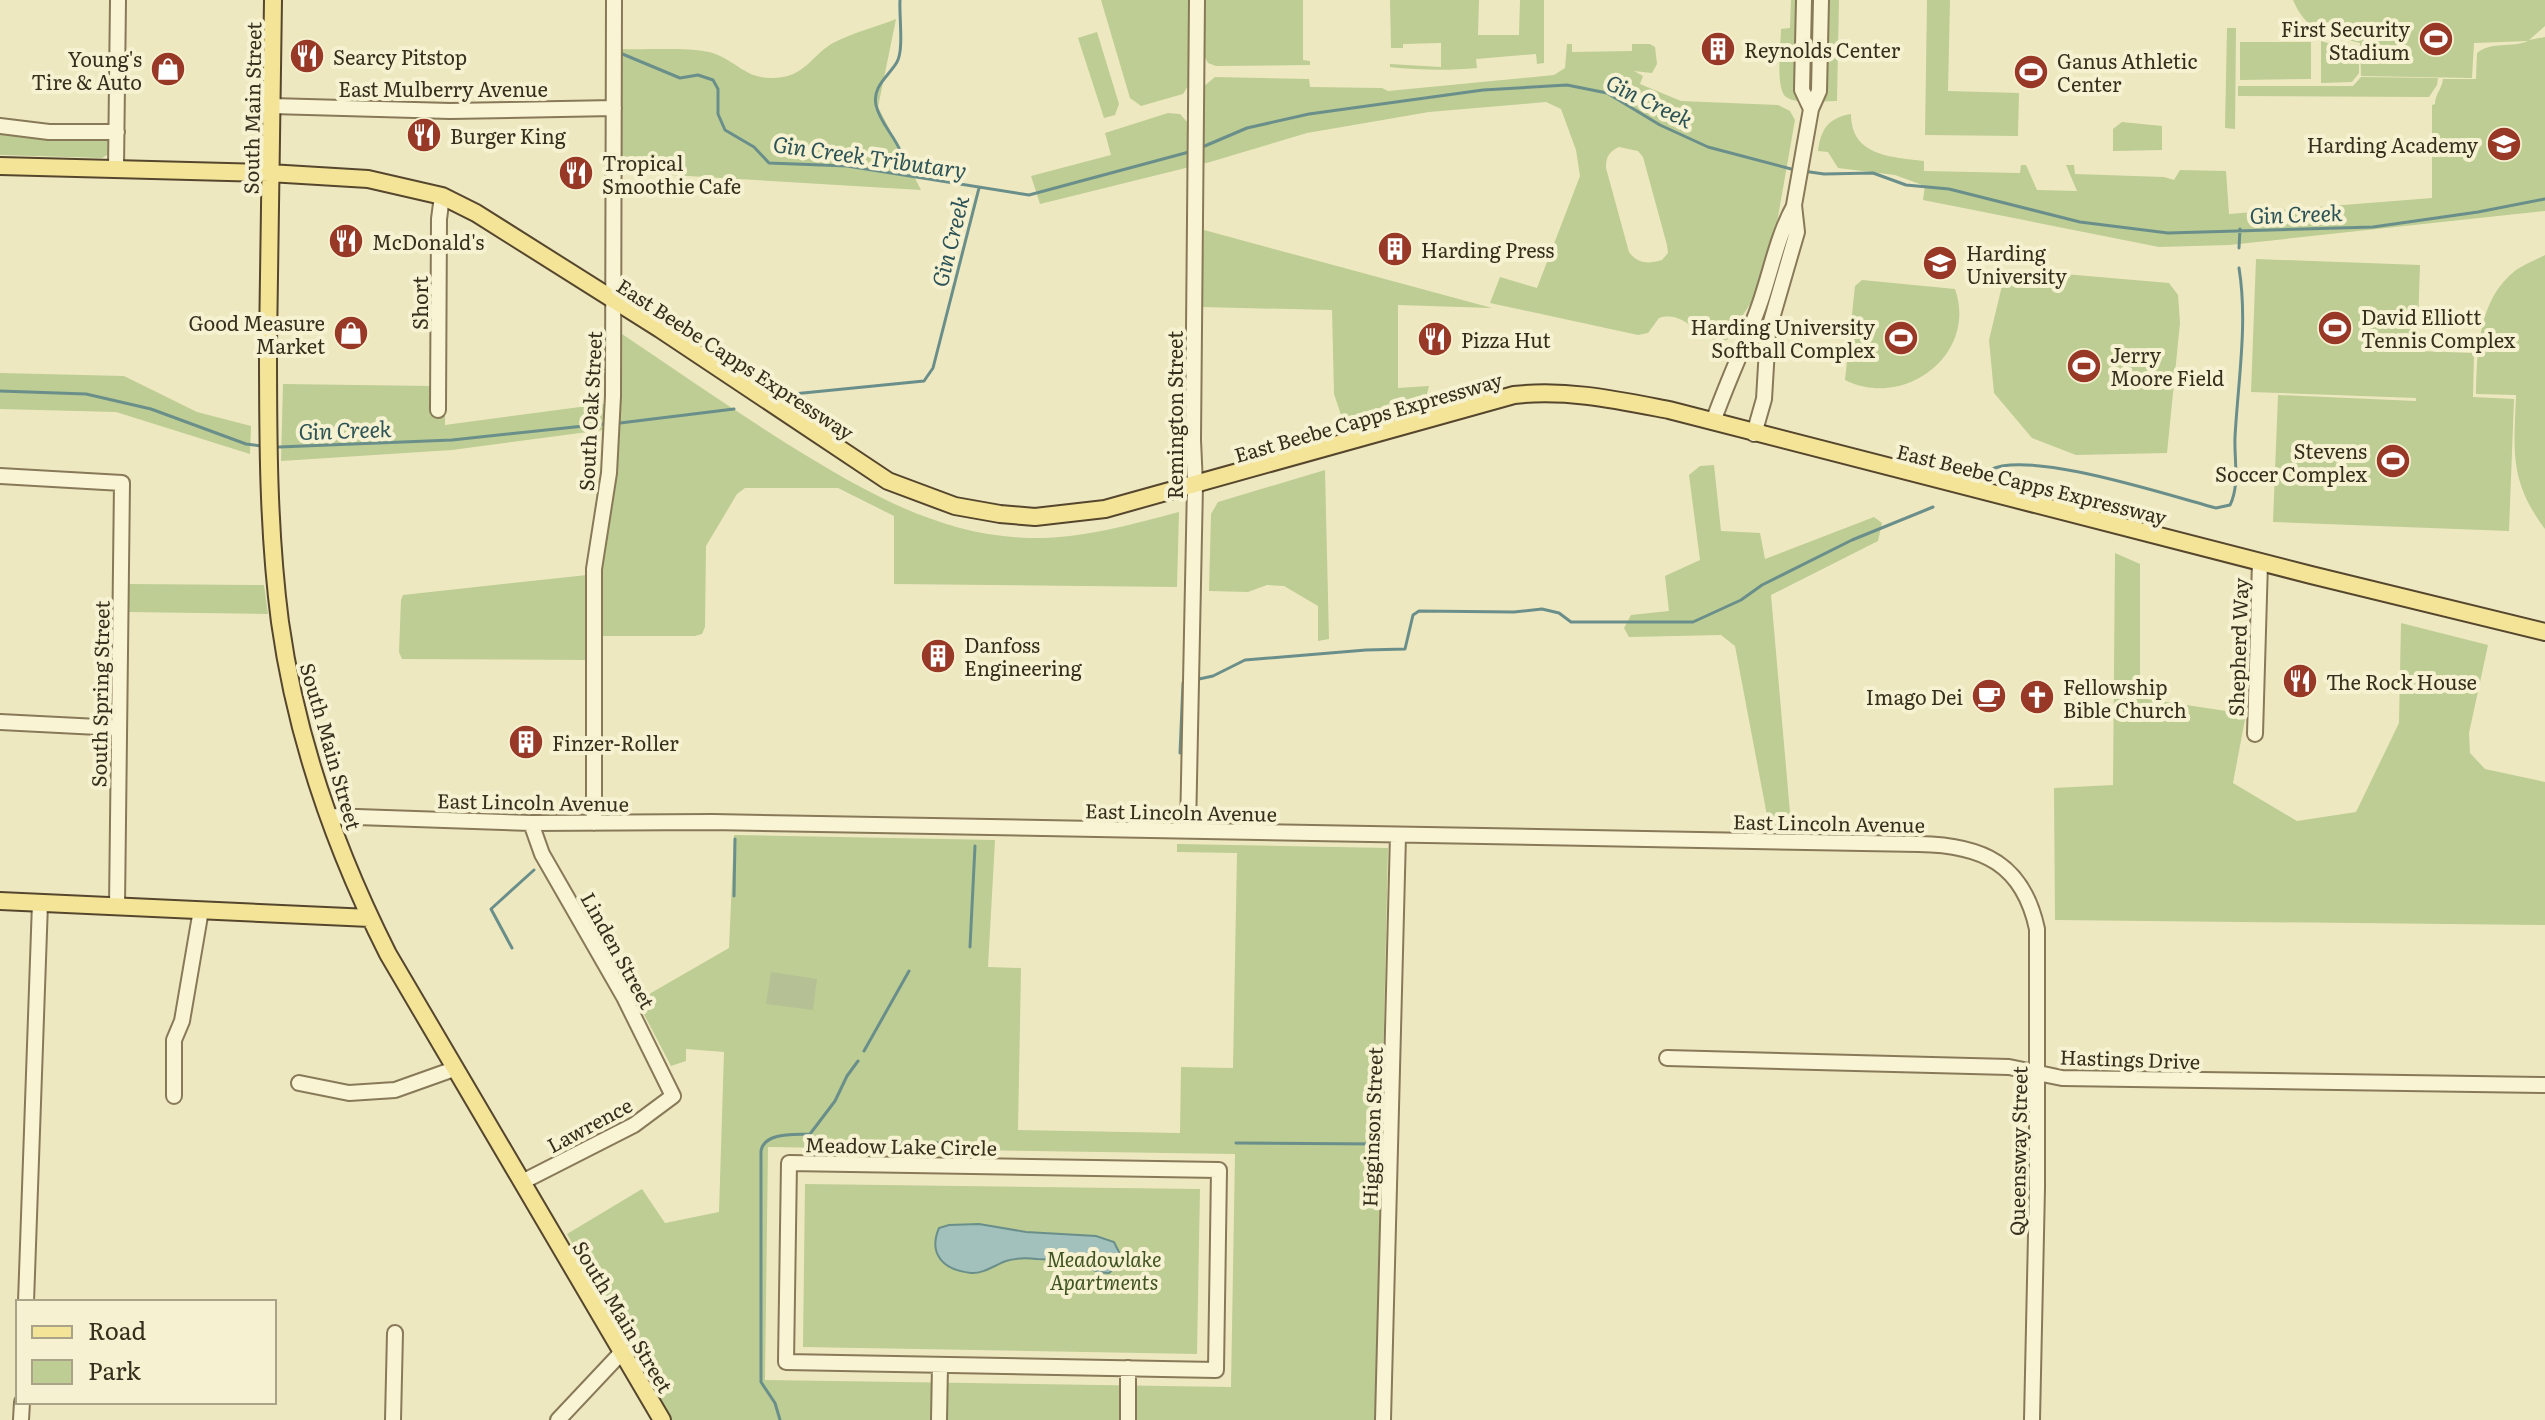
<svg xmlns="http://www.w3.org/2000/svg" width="2545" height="1420" font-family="Literata,serif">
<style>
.green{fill:#bdcd94;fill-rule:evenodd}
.cemetery{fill:#b5c194}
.water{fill:#a3c1bc;stroke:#6a8f8b;stroke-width:2}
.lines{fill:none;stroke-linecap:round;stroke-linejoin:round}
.stream{stroke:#6a8f8b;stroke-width:3}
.minor-casing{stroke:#887958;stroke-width:18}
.major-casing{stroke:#55462d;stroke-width:20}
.minor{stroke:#f9f4d4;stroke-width:14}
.major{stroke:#f3e497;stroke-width:16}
.labels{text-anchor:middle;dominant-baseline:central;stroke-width:8;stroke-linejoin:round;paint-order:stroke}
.poi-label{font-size:20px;fill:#372e1d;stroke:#f6f1d0;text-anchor:start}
.street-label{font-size:20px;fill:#372e1d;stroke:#f6f1d0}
.park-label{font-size:20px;font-style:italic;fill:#405423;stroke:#f6f1d0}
.water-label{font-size:22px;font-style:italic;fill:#2c5357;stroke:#f6f1d0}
</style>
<rect width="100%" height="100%" fill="#eee8c0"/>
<!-- green -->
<path class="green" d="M1101 0H1190V83L1183 94 1141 106 1130 98Z
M1204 0H1303V60L1310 61V65L1216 66 1208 63 1204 56Z
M1390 0H1479L1478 35H1519L1520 0H1544V63L1537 64 1536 54 1476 59 1477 68C1447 71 1419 70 1390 67V64L1441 67V43L1403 44V48H1391Z
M1791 0H1839L1837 101C1823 101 1798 105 1786 97 1775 89 1781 42 1781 29L1790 28Z
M1927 0H1950L1948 91 2019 93 2018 136 1925 135Z
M2293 0H2545V26L2529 40 2545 37V211L2229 245 2159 247 1923 200 1925 186 1895 175 1838 168 1828 152 1818 151C1821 129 1828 118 1851 114 1851 156 1891 157 1924 161V171L2020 173 2021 165H2026L2037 190 2077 191 2066 165H2074L2075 174 2164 177 2174 180 2180 170 2226 171 2229 214 2432 198V105L2435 104C2435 94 2442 89 2443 79H2476L2477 53C2492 41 2512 48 2528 41L2474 43 2472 78 2361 76 2360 43C2328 35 2307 33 2293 0Z
M896 19 878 107 921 190 620 172 618 58 622 49C646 50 687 47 709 52 739 60 745 83 783 77 805 74 815 53 833 43 852 33 876 27 896 19Z
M2227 28H2236L2235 129 2225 128Z
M1097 32 1119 104 1115 115 1104 118 1078 38Z
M2321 41 2359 53V73L2352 82 2321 83Z
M2240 42H2311V79L2240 80Z
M1567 44H1572V52L1632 51V44H1650L1655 47 1657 64 1652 73 1634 71 1643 76 1640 84 1681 101 1778 105 1790 111 1795 120 1776 228 1759 290 1727 340C1698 346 1689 309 1659 318L1648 333 1638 335 1490 303 1500 277 1537 288 1580 176 1576 150 1561 109 1546 102 1429 112 1307 133 1210 162 1040 204 1031 176 1111 155 1105 133 1168 113 1180 114 1188 123 1189 132 1203 87 1215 77 1309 79 1310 87 1382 88 1388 91 1554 75 1565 68ZM1619 147 1638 151 1643 157 1667 245 1668 253 1662 260C1648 264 1638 264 1629 252L1606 168C1606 156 1609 152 1619 147Z
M2361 77 2438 78 2437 85 2429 97 2238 96V86H2353Z
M2122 122 2162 126V150L2113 151V129Z
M0 133 101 137 109 139 112 145V152L102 158 0 155Z
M1204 230 1492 308 1398 305V388L1429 386 1426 398 1343 421 1334 394 1332 310 1201 307Z
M2545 255V529C2509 481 2514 451 2516 395L2476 394C2477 351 2478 299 2516 270 2525 264 2536 260 2545 255Z
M2256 259 2420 265 2417 353 2418 351 2474 353 2473 397 2514 399 2509 531 2273 522 2278 395 2416 401V398L2251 392Z
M2006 269 2169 283 2178 295 2180 323 2167 453 2076 455 2032 438 1994 393 1989 340Z
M1862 280 1955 289C1978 354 1905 410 1845 380L1855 286Z
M622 334C677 371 732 409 789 445 864 491 939 536 1030 538 1081 539 1130 525 1179 512L1177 587 894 584V516L838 488H745L737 494 706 546 705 627 702 634 695 636H600L601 554 617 468 618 428 452 450 281 461 283 384 433 386 445 411V425L618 402Z
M0 373 124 376 197 412 251 426 250 454 116 412 0 409Z
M1714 465 1721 531 1760 533 1765 559 1874 517 1882 523 1878 541 1771 595 1791 824 1781 829 1769 826 1735 646 1721 635 1629 637 1624 628 1631 615 1669 611 1665 576 1700 560 1689 475 1700 466Z
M1325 470 1329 639 1318 641V606L1284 586 1267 585 1248 592 1209 591 1211 514 1218 502Z
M2115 553 2140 564V698L2246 714 2233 783 2297 821 2356 812 2399 723 2401 623 2488 645 2469 733 2470 753 2485 769 2545 782V925L2055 920 2054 788 2113 785Z
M587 575 588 660 402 659 399 652 401 600 403 595Z
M128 584 264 585 268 614 128 612Z
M734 835 995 840 988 967 1021 968 1018 1130 1180 1133 1181 1067 1233 1068 1237 853 1177 852V844L1388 848 1375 1420H672L567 1234 642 1189 665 1223 719 1212 724 1052 686 1049V1061L671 1066 637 1001 729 948ZM768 1147 1235 1154 1231 1387 765 1380Z
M805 1184 1200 1189 1197 1354 803 1347Z"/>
<!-- cemetery -->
<path class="cemetery" d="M771 972 817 979 813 1010 766 1004Z"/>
<!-- water -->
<path class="water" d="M979 1224 1026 1232 1096 1236 1114 1242 1119 1252 1116 1267 1109 1273C1094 1273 1083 1265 1068 1262 1058 1260 1047 1259 1037 1259 1027 1258 1015 1258 1006 1261 995 1265 983 1274 971 1273 943 1270 928 1254 939 1228L949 1225Z"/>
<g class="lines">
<!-- stream -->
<path class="stream" d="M900 0C899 16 904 50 897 62 889 76 872 86 876 105 881 129 908 146 903 173
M620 53 680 78 698 75 713 80 718 89V114L725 130 754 147 769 163 847 166 1029 195 1189 152
M1200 148 1247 128 1309 114 1483 90 1567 85 1607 93 1660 125 1708 147 1795 170
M1803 171 1824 174 1873 173 1906 185 1949 189 2080 222 2168 233 2373 227 2478 212 2545 199
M2239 248 2240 229
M0 391 86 394 151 409 246 444 261 446
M793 394 924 381 933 368 979 188
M620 423 734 409
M279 447 452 440 603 424
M1990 470C2028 449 2170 496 2216 508L2230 505C2240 485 2234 459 2235 437 2238 381 2248 323 2239 268
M1199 679 1213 676 1245 660 1366 650 1405 649 1413 615 1419 611 1514 612 1542 609 1559 613 1571 622H1693L1741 600 1762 585 1852 540 1933 507
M1180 753 1183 683
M734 896 735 839
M970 947 975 846
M512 948 491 909 534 870
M864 1051 909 971
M858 1061 847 1076 835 1101 810 1134V1143H963
M1236 1143 1380 1144
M780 1420 775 1403 761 1382V1151C764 1132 794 1135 810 1134"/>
<!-- minor casing -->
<g class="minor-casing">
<path id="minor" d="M1804 0 1802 90 1811 109
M272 106 450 111 614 108
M0 126 49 132H117
M116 168 118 0
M438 410 439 219 442 196
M1713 422C1727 382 1745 345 1759 306 1771 272 1777 237 1794 206
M1754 434 1764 399 1768 332 1797 232 1794 205 1811 109 1819 91 1821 0
M0 476 122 483 117 906
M0 722 118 728
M2255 734 2260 562
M328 816 531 823 713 822 1919 844C1983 845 2023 864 2037 929V1188L2032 1420
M594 823V569L609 473 613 396 614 0
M1188 830 1195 485 1193 440 1197 0
M1667 1058 2009 1067 2062 1078 2545 1085
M299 1083 349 1093 395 1090 454 1069
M174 1096V1040L182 1021 201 910
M789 1163 1219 1170 1216 1370 786 1362Z
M522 1182 634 1125 673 1096 624 997 542 854 531 823
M26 1302 40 903
M21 1420 22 1402
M393 1420 395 1333
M558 1420 622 1352
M939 1420 940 1365
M1128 1420V1368
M1383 1420 1398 835"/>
</g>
<!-- major casing -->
<g class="major-casing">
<path id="major" d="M273 0C272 115 269 230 268 345 268 437 268 530 280 622 296 737 336 851 388 954L662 1420
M0 166 269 173 368 179 442 196 476 213 660 329 888 481 955 506 1000 514 1035 517 1105 509 1514 395C1567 389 1617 400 1669 410L2311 575 2545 632
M0 901 370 918"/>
</g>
<!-- minor -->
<use href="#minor" class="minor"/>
<!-- major -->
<use href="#major" class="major"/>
</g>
<!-- icons -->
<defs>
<g id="stadium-disc" transform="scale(1.8)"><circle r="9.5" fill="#983827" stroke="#f6f1d0"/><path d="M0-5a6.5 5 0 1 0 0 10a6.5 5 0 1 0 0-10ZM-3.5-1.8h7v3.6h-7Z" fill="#fff"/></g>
<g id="building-disc" transform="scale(1.8)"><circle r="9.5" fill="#983827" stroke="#f6f1d0"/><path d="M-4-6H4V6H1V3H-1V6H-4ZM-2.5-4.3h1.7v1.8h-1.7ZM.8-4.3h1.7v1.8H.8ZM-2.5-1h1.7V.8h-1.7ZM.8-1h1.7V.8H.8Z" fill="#fff"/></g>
<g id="restaurant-disc" transform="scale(1.8)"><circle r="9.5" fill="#983827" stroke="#f6f1d0"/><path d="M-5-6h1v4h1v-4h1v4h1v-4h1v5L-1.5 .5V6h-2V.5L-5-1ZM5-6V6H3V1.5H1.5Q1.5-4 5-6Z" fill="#fff"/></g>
<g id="shop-disc" transform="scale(1.8)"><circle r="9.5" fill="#983827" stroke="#f6f1d0"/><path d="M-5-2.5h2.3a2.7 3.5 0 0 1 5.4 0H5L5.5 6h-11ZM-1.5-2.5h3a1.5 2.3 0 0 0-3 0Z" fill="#fff"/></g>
<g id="school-disc" transform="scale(1.8)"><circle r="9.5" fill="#983827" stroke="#f6f1d0"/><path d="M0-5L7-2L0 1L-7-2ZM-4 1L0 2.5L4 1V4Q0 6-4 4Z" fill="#fff"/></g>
<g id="university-disc" transform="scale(1.8)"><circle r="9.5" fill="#983827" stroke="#f6f1d0"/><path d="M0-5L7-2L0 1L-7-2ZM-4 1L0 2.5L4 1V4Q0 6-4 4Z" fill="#fff"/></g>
<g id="cafe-disc" transform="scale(1.8)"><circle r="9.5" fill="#983827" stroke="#f6f1d0"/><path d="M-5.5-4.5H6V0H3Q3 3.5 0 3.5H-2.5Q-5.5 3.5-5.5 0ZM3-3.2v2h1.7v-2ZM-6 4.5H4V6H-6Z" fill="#fff"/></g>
<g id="church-disc" transform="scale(1.8)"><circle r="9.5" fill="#983827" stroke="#f6f1d0"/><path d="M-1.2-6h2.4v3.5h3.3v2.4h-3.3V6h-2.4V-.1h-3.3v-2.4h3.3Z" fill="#fff"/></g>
</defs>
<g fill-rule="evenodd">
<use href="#stadium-disc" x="2436" y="39"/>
<use href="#building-disc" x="1718" y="49"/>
<use href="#restaurant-disc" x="307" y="56"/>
<use href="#shop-disc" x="168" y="69"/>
<use href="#stadium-disc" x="2031" y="72"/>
<use href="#restaurant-disc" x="424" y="135"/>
<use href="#school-disc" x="2504" y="144"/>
<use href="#restaurant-disc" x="576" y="173"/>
<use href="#restaurant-disc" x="346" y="241"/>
<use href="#building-disc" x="1395" y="249"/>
<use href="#university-disc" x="1940" y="263"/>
<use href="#stadium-disc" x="2335" y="328"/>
<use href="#shop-disc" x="351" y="333"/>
<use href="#stadium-disc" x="1901" y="338"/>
<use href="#restaurant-disc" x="1435" y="339"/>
<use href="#stadium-disc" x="2084" y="366"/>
<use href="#stadium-disc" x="2393" y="461"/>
<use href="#building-disc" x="938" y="656"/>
<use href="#restaurant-disc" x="2300" y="681"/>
<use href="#cafe-disc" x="1989" y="696"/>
<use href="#church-disc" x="2037" y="697"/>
<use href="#building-disc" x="526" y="742"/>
</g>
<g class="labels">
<!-- poi labels -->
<g class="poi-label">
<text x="2410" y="28" text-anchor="end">First Security<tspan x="2410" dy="23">Stadium</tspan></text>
<text x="1744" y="49">Reynolds Center</text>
<text x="333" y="56">Searcy Pitstop</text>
<text x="142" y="58" text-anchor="end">Young's<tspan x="142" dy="23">Tire &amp; Auto</tspan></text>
<text x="2057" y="60">Ganus Athletic<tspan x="2057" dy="23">Center</tspan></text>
<text x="450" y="135">Burger King</text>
<text x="2478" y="144" text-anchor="end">Harding Academy</text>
<text x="602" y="162">Tropical<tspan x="602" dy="23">Smoothie Cafe</tspan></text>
<text x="372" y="241">McDonald's</text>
<text x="1421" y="249">Harding Press</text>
<text x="1966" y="252">Harding<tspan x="1966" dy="23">University</tspan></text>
<text x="2361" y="316">David Elliott<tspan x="2361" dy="23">Tennis Complex</tspan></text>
<text x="325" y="322" text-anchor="end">Good Measure<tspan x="325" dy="23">Market</tspan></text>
<text x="1875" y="326" text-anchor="end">Harding University<tspan x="1875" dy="23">Softball Complex</tspan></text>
<text x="1461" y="339">Pizza Hut</text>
<text x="2110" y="354">Jerry<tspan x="2110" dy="23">Moore Field</tspan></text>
<text x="2367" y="450" text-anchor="end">Stevens<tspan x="2367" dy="23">Soccer Complex</tspan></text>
<text x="964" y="644">Danfoss<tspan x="964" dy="23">Engineering</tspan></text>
<text x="2326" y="681">The Rock House</text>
<text x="2063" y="686">Fellowship<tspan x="2063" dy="23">Bible Church</tspan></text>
<text x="1963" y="696" text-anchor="end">Imago Dei</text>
<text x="552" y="742">Finzer-Roller</text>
</g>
<!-- street labels -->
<g class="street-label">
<text x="443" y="88">East Mulberry Avenue</text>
<text transform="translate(251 108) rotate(-89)">South Main Street</text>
<text transform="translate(419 303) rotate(-90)">Short</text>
<text transform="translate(736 358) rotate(33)">East Beebe Capps Expressway</text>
<text transform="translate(589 411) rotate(-87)">South Oak Street</text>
<text transform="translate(1174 415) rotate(-90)">Remington Street</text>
<text transform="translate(1368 416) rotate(-16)">East Beebe Capps Expressway</text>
<text transform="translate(2032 483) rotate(14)">East Beebe Capps Expressway</text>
<text transform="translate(2237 647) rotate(-88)">Shepherd Way</text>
<text transform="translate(99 694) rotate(-89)">South Spring Street</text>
<text transform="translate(332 746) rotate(74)">South Main Street</text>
<text transform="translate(533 801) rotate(1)">East Lincoln Avenue</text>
<text transform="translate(1181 811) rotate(1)">East Lincoln Avenue</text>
<text transform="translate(1829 822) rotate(1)">East Lincoln Avenue</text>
<text transform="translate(619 950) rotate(61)">Linden Street</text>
<text transform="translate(2130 1058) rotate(2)">Hastings Drive</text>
<text transform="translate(589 1124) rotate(-28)">Lawrence</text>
<text transform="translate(1371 1127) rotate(-88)">Higginson Street</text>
<text transform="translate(901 1145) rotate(1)">Meadow Lake Circle</text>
<text transform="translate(2017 1151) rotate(-89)">Queensway Street</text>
<text transform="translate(624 1316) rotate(59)">South Main Street</text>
</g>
<!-- park labels -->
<g class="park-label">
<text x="1104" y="1258">Meadowlake<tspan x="1104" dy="23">Apartments</tspan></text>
</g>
<!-- water labels -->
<g class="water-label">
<text transform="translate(1650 100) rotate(26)">Gin Creek</text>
<text transform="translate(870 156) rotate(8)">Gin Creek Tributary</text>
<text transform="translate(2296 213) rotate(-2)">Gin Creek</text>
<text transform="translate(949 241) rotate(-76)">Gin Creek</text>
<text transform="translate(345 429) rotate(-2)">Gin Creek</text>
</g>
</g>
<!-- legend -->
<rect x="16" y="1300" width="260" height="104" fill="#f6f1d0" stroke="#aaa388" stroke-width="2"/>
<rect x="32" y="1326" width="40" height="12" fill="#f3e497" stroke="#aaa388" stroke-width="2"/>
<text x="88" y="1340" font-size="24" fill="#372e1d">Road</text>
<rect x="32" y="1360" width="40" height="24" fill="#bdcd94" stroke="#aaa388" stroke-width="2"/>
<text x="88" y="1380" font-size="24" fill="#372e1d">Park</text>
</svg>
